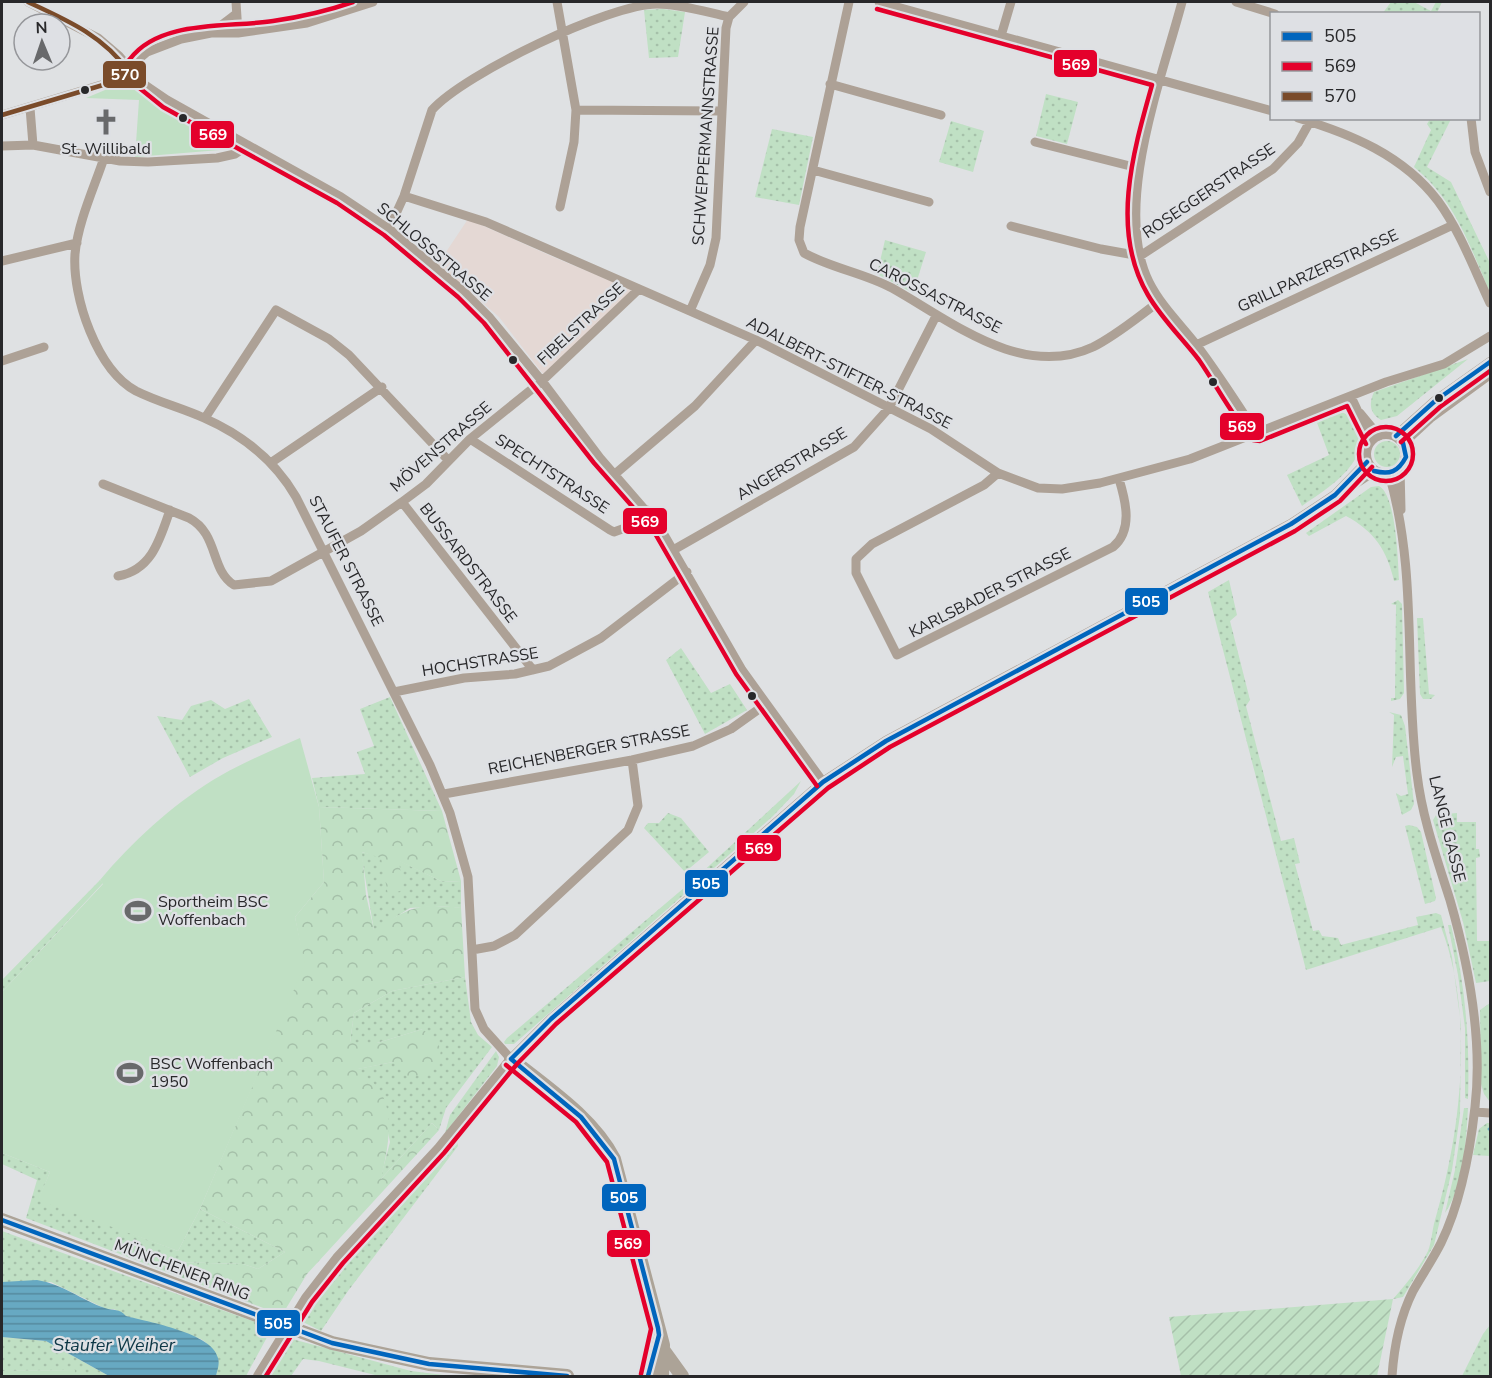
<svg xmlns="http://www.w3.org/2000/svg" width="1492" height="1378" font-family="'Nunito Sans',sans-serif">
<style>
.education{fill:#e4d8d4}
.grass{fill:url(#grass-dots)}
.forest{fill:url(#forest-crowns)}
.park{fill:#c0e0c4}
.garden{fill:url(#garden-furrows)}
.water{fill:url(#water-rules)}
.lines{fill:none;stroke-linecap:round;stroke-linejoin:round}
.stream{stroke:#67a9c2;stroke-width:3}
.minor{stroke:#ada196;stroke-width:9}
.tertiary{stroke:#ada196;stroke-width:10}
.primary{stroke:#aca397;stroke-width:14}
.bus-1-casing{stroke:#dee0e4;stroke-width:9}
.bus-2-casing{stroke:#dee0e4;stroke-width:9}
.bus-3-casing{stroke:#dee0e4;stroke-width:9}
.bus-1{stroke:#0065bd;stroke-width:4.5}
.bus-2{stroke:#e4002b;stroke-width:4.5}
.bus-3{stroke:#7a4b2a;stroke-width:4.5}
.bus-dot{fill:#28282a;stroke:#dee0e4;stroke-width:2}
.labels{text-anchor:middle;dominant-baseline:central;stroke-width:4.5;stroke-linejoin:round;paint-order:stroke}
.street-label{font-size:16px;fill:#28282a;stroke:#dee0e4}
.poi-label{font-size:16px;fill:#28282a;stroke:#dee0e4;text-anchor:start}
.water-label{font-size:18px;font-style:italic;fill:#0c3645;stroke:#dee0e4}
.line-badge{stroke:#dee0e4;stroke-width:2}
.badge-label{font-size:16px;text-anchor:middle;font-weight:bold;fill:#fff}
</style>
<defs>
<pattern id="grass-dots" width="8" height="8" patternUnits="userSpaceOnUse" patternTransform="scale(1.5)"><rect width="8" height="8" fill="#c0e0c4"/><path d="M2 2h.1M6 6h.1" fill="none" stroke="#a5c0a9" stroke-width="1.8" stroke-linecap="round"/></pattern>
<pattern id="forest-crowns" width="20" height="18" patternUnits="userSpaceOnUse" patternTransform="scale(1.5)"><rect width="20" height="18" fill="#c0e0c4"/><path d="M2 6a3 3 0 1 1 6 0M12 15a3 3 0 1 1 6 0" fill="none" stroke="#a5c0a9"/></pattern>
<pattern id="garden-furrows" width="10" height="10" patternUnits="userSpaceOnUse" patternTransform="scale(1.5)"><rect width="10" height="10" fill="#c0e0c4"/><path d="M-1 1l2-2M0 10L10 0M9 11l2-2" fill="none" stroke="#a5c0a9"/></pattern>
<pattern id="water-rules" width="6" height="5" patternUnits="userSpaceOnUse" patternTransform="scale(1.5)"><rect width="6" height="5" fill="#67a9c2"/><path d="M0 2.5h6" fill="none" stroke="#558a9e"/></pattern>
</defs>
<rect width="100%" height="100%" fill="#dfe1e3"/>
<!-- education -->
<path class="education" d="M468 219 558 259 633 290 543 374 499 317 438 264Z"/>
<!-- grass -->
<path class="grass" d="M1391 2H1414L1431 11 1436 2H1442L1437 13 1382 14Z
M663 9 685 12 678 57 649 58 644 10Z
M1046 94 1078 102 1067 144 1036 136Z
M1430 119H1451L1427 167 1451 182 1490 263V293C1470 246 1455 200 1414 167L1431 130 1427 124Z
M951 121 984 131 973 172 939 162Z
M772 129 813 137 799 205 755 197Z
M885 240 926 252 913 293 877 274Z
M1468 359 1397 416 1381 420C1369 413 1369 403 1374 392Z
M1340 412C1348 413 1354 420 1357 427 1373 462 1325 490 1302 506L1287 475 1329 455 1316 420Z
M1374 454a13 13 0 1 1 26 0a13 13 0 1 1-26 0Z
M1379 486C1396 495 1398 560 1399 580L1394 581C1387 550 1374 531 1346 516L1309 536 1306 533 1371 487Z
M1229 580 1237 615 1230 621 1250 700 1246 706 1281 841 1294 838 1300 863 1295 864 1313 931 1319 930 1322 936 1338 938 1341 945 1418 925 1416 917 1436 913 1441 915 1452 957 1461 1025 1460 1115 1452 1170 1434 1245 1403 1297 1393 1299C1406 1284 1419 1269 1428 1251 1432 1241 1432 1230 1435 1220 1461 1132 1475 1015 1441 927L1306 970 1208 592Z
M1398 600 1402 604 1404 693 1400 699 1391 701V698H1395L1396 605 1391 604Z
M1417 618H1423L1429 694 1435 695 1431 699H1423L1420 694Z
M681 648 711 693 730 684 747 710 705 734 666 660Z
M390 697 442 811 319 807 312 778 365 774 357 752 374 746 360 709Z
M249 699 272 737 223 758 190 777 157 716 182 720 191 706 211 700 225 709Z
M1389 712 1401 715 1405 726 1414 804 1411 810 1402 815 1396 793 1401 796 1408 794 1403 756 1396 757 1392 767 1394 715Z
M801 781 794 794 773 816 514 1044H505L504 1042 507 1038 698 876Z
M668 813 681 818 709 852 685 872 644 828 648 823H659Z
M1457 813V822H1476V849H1479L1480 857 1476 858 1477 941H1490V981L1476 983 1463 922 1433 820 1436 815 1440 818 1445 814Z
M1409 825 1417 827 1421 832 1436 898 1435 901 1425 904 1405 826Z
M361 852 398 860 443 882 461 881V908L440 906 410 908 374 931Z
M100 880 103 883 2 992V980Z
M1448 925H1451C1465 982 1470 1040 1468 1099L1465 1098V1028L1458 975Z
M465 977 471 1022 478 1035 492 1047 446 1108 439 1130 432 1123 380 1180 390 1142 379 1090 357 1069 393 1062 423 1029 377 1043H350L354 1013 392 991Z
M1490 1003V1102L1484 1094 1481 1084 1480 1010Z
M496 1051 499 1057 497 1066 445 1133 450 1115Z
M1464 1108H1468C1466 1140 1464 1186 1445 1213L1455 1170Z
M1487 1123H1490V1156L1473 1155 1479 1129Z
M457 1141 458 1146 348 1291 321 1331 303 1322 328 1285Z
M2 1153 50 1172 39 1199 178 1251 200 1209 285 1252 258 1269 243 1264 173 1262 167 1272 26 1218 37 1180 2 1164Z
M2 1231 21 1238 272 1328 246 1376H216C219 1363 213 1346 201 1339L126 1316 114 1309H106L51 1282H2Z
M1490 1325V1376H1462L1483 1334Z
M2 1337 46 1341 109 1376H75L74 1370 2 1371Z
M292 1339 411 1371 452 1376H379L319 1361 303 1359 291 1376H270Z"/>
<!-- forest -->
<path class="forest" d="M319 807 442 811 461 881 443 882 399 861 403 890 388 895 381 858 362 852 366 895 374 930C411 907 417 903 461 908L465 977 392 991 354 1013 350 1043H377L423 1029 441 1048 439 1067 409 1079 393 1062 358 1069C364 1076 374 1082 379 1089 396 1115 387 1152 381 1179L432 1123 439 1130 307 1274 282 1315 167 1272 172 1262 243 1264 258 1269 285 1252 200 1209 304 964 295 917 324 882Z"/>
<!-- park -->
<path class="park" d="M124 82H132L221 135 230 141 231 146 220 150 135 157 139 100 86 98Z
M300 738 319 807 324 882 295 917 305 964 200 1209 178 1251 38 1200 50 1172 2 1153V992L103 884 100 880C132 842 171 806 213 780 241 763 271 751 300 738Z
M75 1370V1376H2V1371Z"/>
<!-- garden -->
<path class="garden" d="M1393 1299 1377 1376H1181L1169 1317Z"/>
<!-- water -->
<path class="water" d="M37 1280C63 1284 81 1300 105 1308 114 1311 119 1308 126 1316 148 1322 213 1333 218 1358 220 1364 217 1371 216 1376H109L46 1341 2 1337V1282Z"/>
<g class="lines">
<!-- stream -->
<path class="stream" d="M1489 1129H1490"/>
<!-- minor -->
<path class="minor" d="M28 2 98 38 119 56 142 83 167 100 341 197 389 229 463 291 490 318 542 381 600 458 659 526 742 670 823 782
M236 2 238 33
M557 2 576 110 574 142 560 207
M849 2 800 227 799 240 804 253C831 268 864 273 892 288 951 321 1022 380 1093 347 1117 335 1139 316 1160 301
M879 2 1272 111
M1182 2C1162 78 1112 207 1149 282 1161 306 1182 326 1198 347 1219 375 1238 405 1257 434
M1236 2 1275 14
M211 33 236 14
M1001 36 1011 2
M830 84 941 115
M30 108 33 145
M576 110 721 111
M2 115 111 82 129 72 135 62 147 52 181 39 211 33H238L307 23 373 2
M1298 118C1351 134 1403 155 1438 201 1460 231 1474 269 1490 303
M1471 118 1475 152 1490 192
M1035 142 1138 168
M2 146 33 145 120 161 148 162 217 158 235 154 248 145
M104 158C94 188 78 222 75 254 72 297 97 370 136 391 158 402 182 408 204 418 243 435 275 461 296 497L430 765 450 813 468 877 475 1009 484 1029 511 1059
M813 170 929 202
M404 196 486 222 756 340 931 429 998 473 1038 488 1062 489 1100 483 1190 459 1386 382 1444 364 1490 336
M1011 226 1101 249 1140 256 1273 169 1298 143 1312 118
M389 229 404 196 432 110C464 74 609 4 657 4 681 4 706 12 729 17
M2 261 77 243
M690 311 710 265 716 238 726 28 729 17 744 2
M1196 345 1453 225
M2 361 44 347
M1351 397C1359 412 1363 426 1372 440
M1360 413 1379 436
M205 418 276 310 329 339 349 355 448 460
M470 439 610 530 614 532 625 528 647 510
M272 462 382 387
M1400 468 1401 510
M998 473 984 485 872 544 856 559V573L897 655 1113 547C1133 530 1126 502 1119 479
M615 474 695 406 756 340
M1389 474C1418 572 1404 674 1417 774 1422 817 1437 859 1450 900 1469 966 1483 1039 1475 1107 1470 1152 1461 1202 1441 1243 1433 1259 1422 1275 1413 1291 1400 1317 1394 1347 1392 1376
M103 484 189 518C219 534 210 570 234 585L271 581 361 531 402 502 426 484 470 439 542 381 639 289
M402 502 533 670
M675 549 854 447 889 408 936 316
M118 576C152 570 160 539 170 510
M394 692 464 678 515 674 549 666 601 638 687 572
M444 794 632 760 693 746 731 729 766 704
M472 950 494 946 515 935 628 830 638 806 632 760
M1475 1112 1490 1113"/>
<!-- tertiary -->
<path class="tertiary" d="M1366 454a20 20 0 1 1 40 0a20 20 0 1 1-40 0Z
M1396 436 1435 401 1490 362
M1403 443 1430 418 1490 374
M1342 492 1374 471
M258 1376 306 1298 337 1258 439 1148 511 1059 551 1019 823 782 886 741 1291 524 1335 495 1367 462"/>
<!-- primary -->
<path class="primary" d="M511 1059C547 1088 592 1117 614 1159L663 1345 662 1376
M2 1220 332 1343 429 1364 567 1376
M664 1351 682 1376
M648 1376 659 1335"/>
<!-- bus-1 casing -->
<g class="bus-1-casing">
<path id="bus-1" d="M1396 436 1435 401 1490 362
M1374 471C1390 475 1398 472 1406 457L1403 443
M511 1059 551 1019 823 782 886 741 1291 524 1335 495 1367 462
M511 1059 581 1117 614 1159 658 1328 659 1335 648 1376
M2 1220 332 1343 429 1364 567 1376"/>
</g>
<!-- bus-2 casing -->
<g class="bus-2-casing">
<path id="bus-2" d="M353 2C327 11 300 17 273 21 229 28 160 19 130 59 126 64 122 68 122 74L163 107 337 203 384 235 458 297 484 323 594 463 653 530 736 674 817 786
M877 9 1152 85C1133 152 1110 231 1148 295 1162 319 1182 338 1199 360 1217 386 1232 416 1253 440L1260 441 1347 406 1366 444
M1359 454a27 27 0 1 1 54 0a27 27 0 1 1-54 0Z
M1401 442 1440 407 1490 371
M506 1065 576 1122 607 1162 651 1329 641 1374
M266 1376 312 1302 343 1263 444 1153 517 1064 556 1024 828 788 890 747 1295 531 1340 501 1372 467"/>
</g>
<!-- bus-3 casing -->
<g class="bus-3-casing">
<path id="bus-3" d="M2 115 103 85 129 72C104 36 67 20 28 2"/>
</g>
<!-- bus-1 -->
<use href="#bus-1" class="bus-1"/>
<!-- bus-2 -->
<use href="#bus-2" class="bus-2"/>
<!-- bus-3 -->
<use href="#bus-3" class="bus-3"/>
</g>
<!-- icons -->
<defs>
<g id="church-bare" transform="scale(2.07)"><path d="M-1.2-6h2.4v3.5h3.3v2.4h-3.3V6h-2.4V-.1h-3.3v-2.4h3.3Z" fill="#68696b" stroke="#dee0e4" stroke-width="2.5" paint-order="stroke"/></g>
<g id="stadium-bare" transform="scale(2.07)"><path d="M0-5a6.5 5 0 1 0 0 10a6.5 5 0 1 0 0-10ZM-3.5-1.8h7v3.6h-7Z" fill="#68696b" stroke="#dee0e4" stroke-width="2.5" paint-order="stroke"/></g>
</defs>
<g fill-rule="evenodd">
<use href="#church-bare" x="106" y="122"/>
<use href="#stadium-bare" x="138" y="911"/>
<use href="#stadium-bare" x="130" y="1073"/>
</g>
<!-- markers -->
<g class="bus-dot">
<circle cx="85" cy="90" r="5"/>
<circle cx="183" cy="118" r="5"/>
<circle cx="513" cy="360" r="5"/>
<circle cx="1213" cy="382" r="5"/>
<circle cx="1439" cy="398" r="5"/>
<circle cx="752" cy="696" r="5"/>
</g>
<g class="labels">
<!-- street labels -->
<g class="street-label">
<text transform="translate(706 136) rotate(-86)">SCHWEPPERMANNSTRASSE</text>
<text transform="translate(1209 191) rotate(-34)">ROSEGGERSTRASSE</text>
<text transform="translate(434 252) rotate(40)">SCHLOSSSTRASSE</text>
<text transform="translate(1318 271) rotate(-25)">GRILLPARZERSTRASSE</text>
<text transform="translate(935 296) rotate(27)">CAROSSASTRASSE</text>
<text transform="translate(581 324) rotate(-43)">FIBELSTRASSE</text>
<text transform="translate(849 373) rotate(27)">ADALBERT-STIFTER-STRASSE</text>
<text transform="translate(441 447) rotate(-41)">MÖVENSTRASSE</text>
<text transform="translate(792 464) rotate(-31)">ANGERSTRASSE</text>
<text transform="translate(552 474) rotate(33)">SPECHTSTRASSE</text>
<text transform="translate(346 561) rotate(63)">STAUFER STRASSE</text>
<text transform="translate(468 563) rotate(52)">BUSSARDSTRASSE</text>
<text transform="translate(990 593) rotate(-27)">KARLSBADER STRASSE</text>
<text transform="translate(480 662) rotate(-9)">HOCHSTRASSE</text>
<text transform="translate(589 750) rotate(-11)">REICHENBERGER STRASSE</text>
<text transform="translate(1447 829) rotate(76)">LANGE GASSE</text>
<text transform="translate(182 1270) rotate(21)">MÜNCHENER RING</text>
</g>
<!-- poi labels -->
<g class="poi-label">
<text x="106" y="149" text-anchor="middle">St. Willibald</text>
<text x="158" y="902">Sportheim BSC<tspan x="158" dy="18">Woffenbach</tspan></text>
<text x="150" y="1064">BSC Woffenbach<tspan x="150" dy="18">1950</tspan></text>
</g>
<!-- water labels -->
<g class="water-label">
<text x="114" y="1345">Staufer Weiher</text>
</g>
</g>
<g class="line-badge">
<rect x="1053" y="49" width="45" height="29" rx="6" fill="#e4002b"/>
<rect x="102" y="60" width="45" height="29" rx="6" fill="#7a4b2a"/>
<rect x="190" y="120" width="45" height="29" rx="6" fill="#e4002b"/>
<rect x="1219" y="412" width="46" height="29" rx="6" fill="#e4002b"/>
<rect x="622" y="507" width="46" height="28" rx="6" fill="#e4002b"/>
<rect x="1124" y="587" width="45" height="29" rx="6" fill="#0065bd"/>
<rect x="736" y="834" width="46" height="28" rx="6" fill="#e4002b"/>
<rect x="684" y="869" width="45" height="29" rx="6" fill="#0065bd"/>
<rect x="601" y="1183" width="46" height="29" rx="6" fill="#0065bd"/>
<rect x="606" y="1229" width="45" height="29" rx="6" fill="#e4002b"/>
<rect x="256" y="1309" width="45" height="28" rx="6" fill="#0065bd"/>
</g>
<g class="badge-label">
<text x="1076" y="70">569</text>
<text x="125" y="80">570</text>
<text x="213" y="140">569</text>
<text x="1242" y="432">569</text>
<text x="645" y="527">569</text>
<text x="1146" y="607">505</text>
<text x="759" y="854">569</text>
<text x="706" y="889">505</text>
<text x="624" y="1203">505</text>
<text x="628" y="1249">569</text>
<text x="278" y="1329">505</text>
</g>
<!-- border -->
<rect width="1492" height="1378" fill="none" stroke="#28282a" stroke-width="6"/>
<!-- legend -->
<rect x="1270" y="12" width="210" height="108" fill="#dee0e4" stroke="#95969a" stroke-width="1.5"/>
<rect x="1282" y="32" width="30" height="9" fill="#0065bd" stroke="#95969a" stroke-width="1.5"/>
<text x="1324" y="42" font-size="18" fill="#28282a">505</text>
<rect x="1282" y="62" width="30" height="9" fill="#e4002b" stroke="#95969a" stroke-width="1.5"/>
<text x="1324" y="72" font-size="18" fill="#28282a">569</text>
<rect x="1282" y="92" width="30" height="9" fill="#7a4b2a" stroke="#95969a" stroke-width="1.5"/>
<text x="1324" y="102" font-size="18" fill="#28282a">570</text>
<!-- north arrow -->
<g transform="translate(42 42) rotate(358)"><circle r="28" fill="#dee0e4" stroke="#95969a" stroke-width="1.5"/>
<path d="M0-4.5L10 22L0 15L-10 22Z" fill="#68696b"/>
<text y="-9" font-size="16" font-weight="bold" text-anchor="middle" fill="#28282a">N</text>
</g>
</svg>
